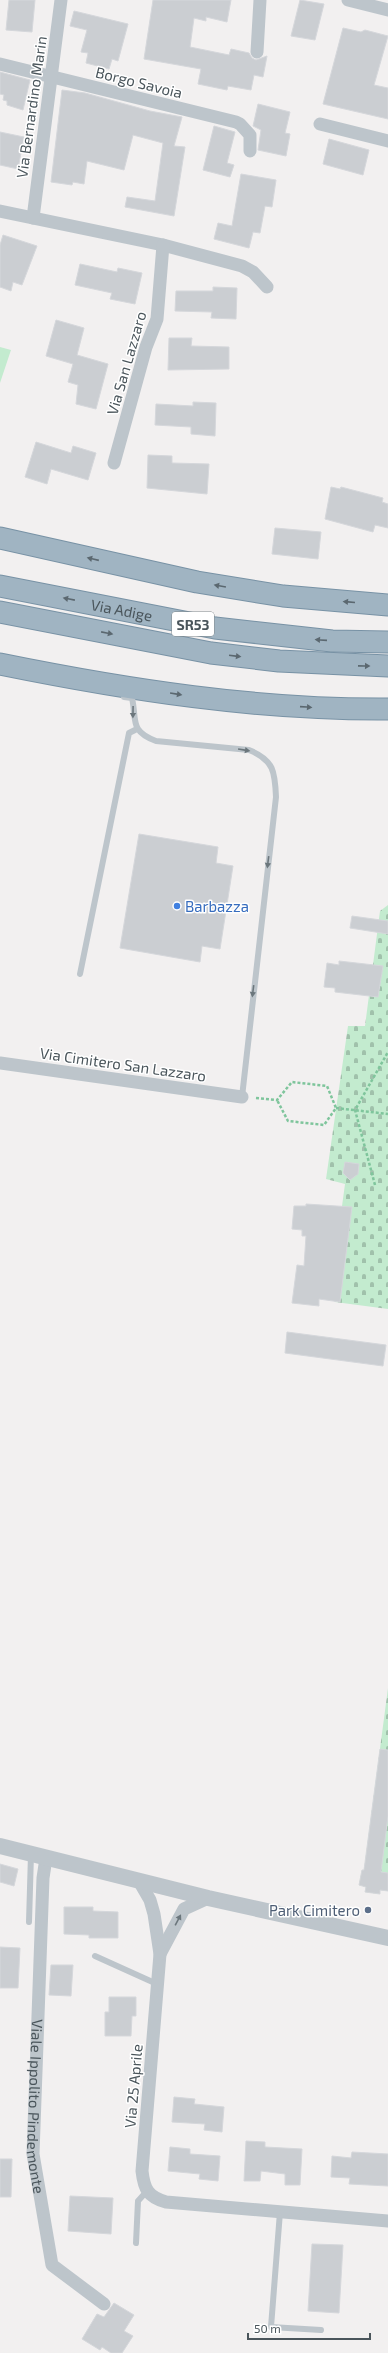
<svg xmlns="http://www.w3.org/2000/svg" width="388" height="2353" font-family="'Exo 2',sans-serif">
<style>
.cemetery{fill:url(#cemetery-stones)}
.green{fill:#c3ebcf}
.building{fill:#cbced2;stroke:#d5d7db}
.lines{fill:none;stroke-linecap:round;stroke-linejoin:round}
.trunk-casing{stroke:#7892a5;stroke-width:23}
.path{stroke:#7fc59c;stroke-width:2.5;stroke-dasharray:3 2;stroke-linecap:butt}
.service{stroke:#bdc5cb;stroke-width:6}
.minor{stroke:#bdc5cb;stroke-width:13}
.tertiary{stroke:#bdc5cb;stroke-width:16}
.trunk{stroke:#a0b4c2;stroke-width:21}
.oneway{fill:#5b6870}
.oneway2{fill:#6c777d}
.shop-dot{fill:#3f7fe0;stroke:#fff;stroke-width:1.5}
.service-dot{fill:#5c6f8a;stroke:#fff;stroke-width:1.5}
.labels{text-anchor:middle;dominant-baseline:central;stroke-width:3;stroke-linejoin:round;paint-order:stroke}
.shield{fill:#fff;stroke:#80888c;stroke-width:1}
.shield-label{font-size:14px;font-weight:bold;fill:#4a555b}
.street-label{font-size:15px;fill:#4a555b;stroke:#fff}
.shop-label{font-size:15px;fill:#366cbe;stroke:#fff;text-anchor:start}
.service-label{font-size:15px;fill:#4e5e75;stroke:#fff;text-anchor:end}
</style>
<defs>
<pattern id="cemetery-stones" width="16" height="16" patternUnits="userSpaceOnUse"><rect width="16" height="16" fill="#c3ebcf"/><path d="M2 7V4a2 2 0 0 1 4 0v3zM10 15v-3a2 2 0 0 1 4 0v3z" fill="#a0c1ab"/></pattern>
</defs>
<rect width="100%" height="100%" fill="#f2f0f0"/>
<!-- cemetery -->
<path class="cemetery" d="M388 905V1309L335 1302 330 1295 345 1184 326 1179 348 1026H365L380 911Z
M388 1688V1891L380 1890V1894L365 1892 366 1887 359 1885 362 1870H364Z"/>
<!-- green -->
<path class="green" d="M0 347 11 350 0 383Z"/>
<!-- building -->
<path class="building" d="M9 0H35L32 32 6 30Z
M153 0H231L227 22 206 17V21L194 18 190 47 229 55 231 49 249 53 252 58 256 60 267 56 263 77 254 75 251 90 228 86 227 90 198 84 201 69 144 59Z
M300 0 324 4 315 40 291 36Z
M74 11 128 24 118 61 112 59 109 69 86 63 88 53 81 52 87 30 70 26Z
M343 28 361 32 365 30 388 36 374 85 388 88V119L323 104Z
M0 72 30 80 23 110 7 105V101L3 100 4 95 0 94Z
M62 90 85 93 150 111 182 117 174 146 185 147 174 216 125 207 127 197 155 201 163 143 133 135 124 170 87 161 84 184 73 182 72 185 51 182Z
M258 104 290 112 285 133 290 134 286 156 258 150 261 130 253 126Z
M214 126 235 132 227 163 234 165 230 177 203 170Z
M0 132 24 137 18 169 0 165Z
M329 139 369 150 363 175 323 164Z
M241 174 276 180 272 207 265 206 260 233 253 232 249 248 214 239 218 223 232 226Z
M3 235 37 246 22 285 13 282 11 291 0 287V245Z
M80 264 117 272 118 268 142 273 135 304 110 299 112 293 75 285Z
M213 287 237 288 236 319 211 318 212 312 175 311 176 291H213Z
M56 320 84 328 77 355 108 364 96 409 76 404 78 385 68 382 73 364 46 356Z
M169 338H192L191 346 229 347V369L168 370Z
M193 402 216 403 215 436 191 434V427L155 425 156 404 193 406Z
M36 442 71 453 73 446 96 453 88 480 51 469 47 484 25 477Z
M148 455 172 456V463L209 464 207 494 147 488Z
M331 487 340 489 341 487 383 498 382 502 388 504V528L375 525 373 532 325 519Z
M275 528 321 532 318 559 272 554Z
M139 834 218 847 216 863 233 866 220 949 202 946 200 962 120 948Z
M352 916 388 921V934L350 928Z
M339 961 383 966 378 997 335 992V988L324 987 327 963 339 965Z
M345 1162 359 1164 358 1174 350 1180 343 1173Z
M306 1204 352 1207 340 1302 319 1299V1306L292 1303 297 1265 304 1266 306 1236H302V1230L292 1229 294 1206H306Z
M287 1332 386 1345 383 1366 285 1353Z
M380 1749 388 1750V1816L381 1872 388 1873V1891L380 1890V1894L365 1892 366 1887 359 1885 362 1870H364Z
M0 1864 18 1869 14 1886 0 1882Z
M64 1907H93V1911L118 1912V1938H89V1935L64 1934Z
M0 1947 20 1948 18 1988H0Z
M51 1965H73L71 1996 49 1995Z
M109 1997H136V2016H132L131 2036H105V2012H109Z
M174 2097 195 2099 194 2104 224 2107 222 2132 204 2130 205 2124 172 2122Z
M246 2141 265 2142V2147L302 2149 300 2185H285V2174L261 2171 260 2181H244Z
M170 2147 190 2149V2154L220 2156 218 2181 199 2179 200 2174 168 2171Z
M352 2152 388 2154V2186L349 2184 350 2178 331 2177 332 2156 351 2158Z
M0 2159H12L11 2197H0Z
M70 2196 113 2198 111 2234 68 2231Z
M312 2244 343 2245 339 2313 308 2311Z
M114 2303 134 2315 124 2331 133 2336 122 2353H111L102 2347 100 2350 82 2339 97 2314 104 2317Z"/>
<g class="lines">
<!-- trunk casing -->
<g class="trunk-casing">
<g id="trunk">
<path d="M0 538 197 582 283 596 388 605"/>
<path id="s2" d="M0 586 215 628 332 641 388 642"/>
<path d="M0 612 211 653 279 661 388 666"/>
<path d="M0 664C128 690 258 710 388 709"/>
</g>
</g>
<!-- path -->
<path class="path" d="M256 1098 277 1100 292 1082 327 1086 336 1108 324 1125 288 1121 277 1100
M336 1108 388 1114
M375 1185 355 1110 388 1052"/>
<!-- service -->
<path class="service" d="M124 697 132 698C137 720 129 731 156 741L249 750C274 760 275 772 276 797L242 1097
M80 974 129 733 137 729
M29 1922 31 1854
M95 1956 157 1984
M280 2212 271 2327 321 2330
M136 2243 138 2201 147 2191"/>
<!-- minor -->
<g class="minor">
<path d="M348 0 388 10"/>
<path d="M257 52 260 0"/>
<path d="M0 64 236 122 240 124 250 135V151"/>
<path d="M320 124 388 141"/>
<path d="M0 211 163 245 242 266 253 272 267 287"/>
<path d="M33 218 61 0"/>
<path d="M114 463 146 347 157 319 163 245"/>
<path d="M0 1063 242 1097"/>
<path id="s1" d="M46 1858 43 1878 33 2154 52 2265 104 2304"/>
<path d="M139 1881 150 1900 154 1914 160 1954 142 2171C144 2189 148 2197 166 2202L388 2221"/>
<path d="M160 1954 184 1909 208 1898"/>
</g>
<!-- tertiary -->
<path class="tertiary" d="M0 1846 208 1898 388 1938"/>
<!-- trunk -->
<use href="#trunk" class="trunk"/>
</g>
<!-- one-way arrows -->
<defs><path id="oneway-solid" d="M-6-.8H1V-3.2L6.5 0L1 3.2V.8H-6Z"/></defs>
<g class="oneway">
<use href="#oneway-solid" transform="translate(93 559) rotate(-167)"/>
<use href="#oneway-solid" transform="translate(220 586) rotate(-170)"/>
<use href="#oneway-solid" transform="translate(69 599) rotate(-169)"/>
<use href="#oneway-solid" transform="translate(349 602) rotate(-175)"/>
<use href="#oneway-solid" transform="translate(107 633) rotate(11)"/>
<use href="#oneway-solid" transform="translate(321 640) rotate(-176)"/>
<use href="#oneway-solid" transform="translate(235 656) rotate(7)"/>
<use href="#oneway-solid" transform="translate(364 666) rotate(1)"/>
<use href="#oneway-solid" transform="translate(176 694) rotate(9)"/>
<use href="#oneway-solid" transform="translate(306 707) rotate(4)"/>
</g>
<g class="oneway2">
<use href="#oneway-solid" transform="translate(133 712) rotate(91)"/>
<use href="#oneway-solid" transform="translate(244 750) rotate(9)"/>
<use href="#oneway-solid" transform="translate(268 862) rotate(97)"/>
<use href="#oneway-solid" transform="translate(253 991) rotate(97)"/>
<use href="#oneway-solid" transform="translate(178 1920) rotate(-62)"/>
</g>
<!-- markers -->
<circle class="shop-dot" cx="177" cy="906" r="4"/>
<circle class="service-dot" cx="368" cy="1910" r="4"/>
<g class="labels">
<!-- shield labels -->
<rect class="shield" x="172" y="612" width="42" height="24" rx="3"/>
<g class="shield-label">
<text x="193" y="624">SR53</text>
</g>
<!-- street labels -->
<g class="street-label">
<text transform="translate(139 82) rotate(14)">Borgo Savoia</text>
<text transform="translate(31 107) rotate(-82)">Via Bernardino Marin</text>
<text transform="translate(126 363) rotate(-74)">Via San Lazzaro</text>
<text stroke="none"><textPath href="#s2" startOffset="124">Via Adige</textPath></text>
<text transform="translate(123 1064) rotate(8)">Via Cimitero San Lazzaro</text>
<text transform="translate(133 2086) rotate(-85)">Via 25 Aprile</text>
<text stroke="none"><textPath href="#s1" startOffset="249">Viale Ippolito Pindemonte</textPath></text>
</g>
<!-- shop labels -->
<g class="shop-label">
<text x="185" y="906">Barbazza</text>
</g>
<!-- service labels -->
<g class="service-label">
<text x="360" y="1910">Park Cimitero</text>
</g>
</g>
<!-- scale -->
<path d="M248 2333v6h122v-6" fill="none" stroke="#4a555b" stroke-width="2"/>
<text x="254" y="2333" font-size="12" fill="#4a555b" stroke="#ffffff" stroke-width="3" paint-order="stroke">50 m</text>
</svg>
